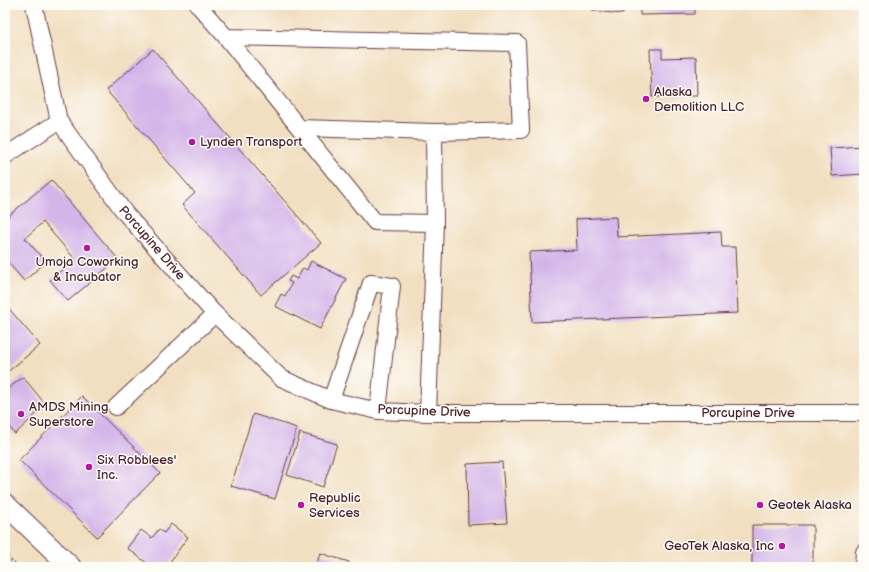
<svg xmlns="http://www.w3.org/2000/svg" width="869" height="572" font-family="'Balsamiq Sans',sans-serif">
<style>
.building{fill:#d4b5e9}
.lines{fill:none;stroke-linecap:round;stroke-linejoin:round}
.minor-casing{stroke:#633c42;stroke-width:18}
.major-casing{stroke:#633c42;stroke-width:22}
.path{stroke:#633c42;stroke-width:2.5;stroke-dasharray:1 3;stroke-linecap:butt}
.minor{stroke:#fff;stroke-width:16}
.major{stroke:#fff;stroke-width:20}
.poi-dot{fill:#b5179e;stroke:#fdfcf7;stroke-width:1.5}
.labels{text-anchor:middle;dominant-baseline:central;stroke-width:3;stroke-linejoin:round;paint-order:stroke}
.poi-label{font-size:13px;fill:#4a1f2b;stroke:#fdfcf7;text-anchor:start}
.street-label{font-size:13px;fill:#4a1f2b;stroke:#fdfcf7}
</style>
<rect width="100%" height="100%" fill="#fdfcf7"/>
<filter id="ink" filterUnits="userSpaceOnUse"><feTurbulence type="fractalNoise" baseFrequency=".025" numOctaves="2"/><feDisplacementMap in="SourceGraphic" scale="8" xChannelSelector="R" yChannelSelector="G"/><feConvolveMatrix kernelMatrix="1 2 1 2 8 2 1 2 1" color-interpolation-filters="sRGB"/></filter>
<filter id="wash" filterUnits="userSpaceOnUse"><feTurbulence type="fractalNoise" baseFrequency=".012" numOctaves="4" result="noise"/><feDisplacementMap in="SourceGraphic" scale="16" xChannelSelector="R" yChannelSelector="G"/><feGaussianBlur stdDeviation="0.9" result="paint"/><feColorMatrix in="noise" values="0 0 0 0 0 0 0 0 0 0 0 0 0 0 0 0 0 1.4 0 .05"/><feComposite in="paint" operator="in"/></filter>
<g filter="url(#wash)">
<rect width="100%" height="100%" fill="#f2dfc1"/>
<g id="blocks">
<!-- building -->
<path class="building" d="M594 5H623V14L593 11Z
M640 5H695V14L640 15Z
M153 49 321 243 261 295 182 205 195 193 106 90Z
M650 49H662V58L696 57 697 96 652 97Z
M864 146V174L832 176 830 148Z
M51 180 118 259 68 301 50 280 75 259 43 222 25 238 46 262 24 281 5 259V214L7 217Z
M616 217 617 237 721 232 722 247H735L738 313 532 322 529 252 577 250 576 219Z
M311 261 346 279 320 329 275 306 281 294 285 296 292 283 288 281 291 276 297 279 303 268 307 270Z
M5 304 40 345 5 374Z
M23 377 46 405 15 434 5 422V391Z
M82 396 160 473 97 537 19 460Z
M253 414 297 428 275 499 231 486Z
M300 433 337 444 323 487 287 475Z
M502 462 507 523 468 525 467 464Z
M171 524 188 537 166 567H152L127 548 141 530 152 538 159 529 164 533Z
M752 525H813V567H752Z
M320 553 349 562 348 567H316Z"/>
</g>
</g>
<g filter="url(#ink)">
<use href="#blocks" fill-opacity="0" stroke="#633c42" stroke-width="1"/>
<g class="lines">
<!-- minor casing -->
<g class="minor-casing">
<path id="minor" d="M34 5 59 121 125 213 212 311 281 378 331 400 378 411 428 413H864
M198 5 226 37 375 222 435 223
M226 37 517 43 521 130 434 132 435 223 428 413
M300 128 434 132
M5 156 59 121
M331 400 371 283 392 286 378 411
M116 407 215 314
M863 567 864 552"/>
</g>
<!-- major casing -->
<g class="major-casing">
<path id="major" d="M5 504 71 567"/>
</g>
<!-- path -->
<path class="path" d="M5 555 18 567"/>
<!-- minor -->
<use href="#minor" class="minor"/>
<!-- major -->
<use href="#major" class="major"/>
</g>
</g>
<!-- markers -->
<g class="poi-dot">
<circle cx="646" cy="99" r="4"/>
<circle cx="192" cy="142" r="4"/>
<circle cx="87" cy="248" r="4"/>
<circle cx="21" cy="414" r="4"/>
<circle cx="89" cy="467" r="4"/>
<circle cx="301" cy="505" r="4"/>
<circle cx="760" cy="505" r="4"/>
<circle cx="782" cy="546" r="4"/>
</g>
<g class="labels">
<!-- poi labels -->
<g class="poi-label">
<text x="654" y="92">Alaska<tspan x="654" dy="15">Demolition LLC</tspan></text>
<text x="200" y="142">Lynden Transport</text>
<text x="87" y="262" text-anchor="middle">Umoja Coworking<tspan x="87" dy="15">&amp; Incubator</tspan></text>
<text x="29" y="407">AMDS Mining<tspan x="29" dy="15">Superstore</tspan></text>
<text x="97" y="460">Six Robblees'<tspan x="97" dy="15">Inc.</tspan></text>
<text x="309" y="498">Republic<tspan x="309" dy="15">Services</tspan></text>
<text x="768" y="505">Geotek Alaska</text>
<text x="774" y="546" text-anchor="end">GeoTek Alaska, Inc</text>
</g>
<!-- street labels -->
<g class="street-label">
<text transform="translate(152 243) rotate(49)">Porcupine Drive</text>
<text transform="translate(424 411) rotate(2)">Porcupine Drive</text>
<text x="748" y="413">Porcupine Drive</text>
</g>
</g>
<!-- margin -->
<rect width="869" height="572" fill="none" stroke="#fdfcf7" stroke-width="20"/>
</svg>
